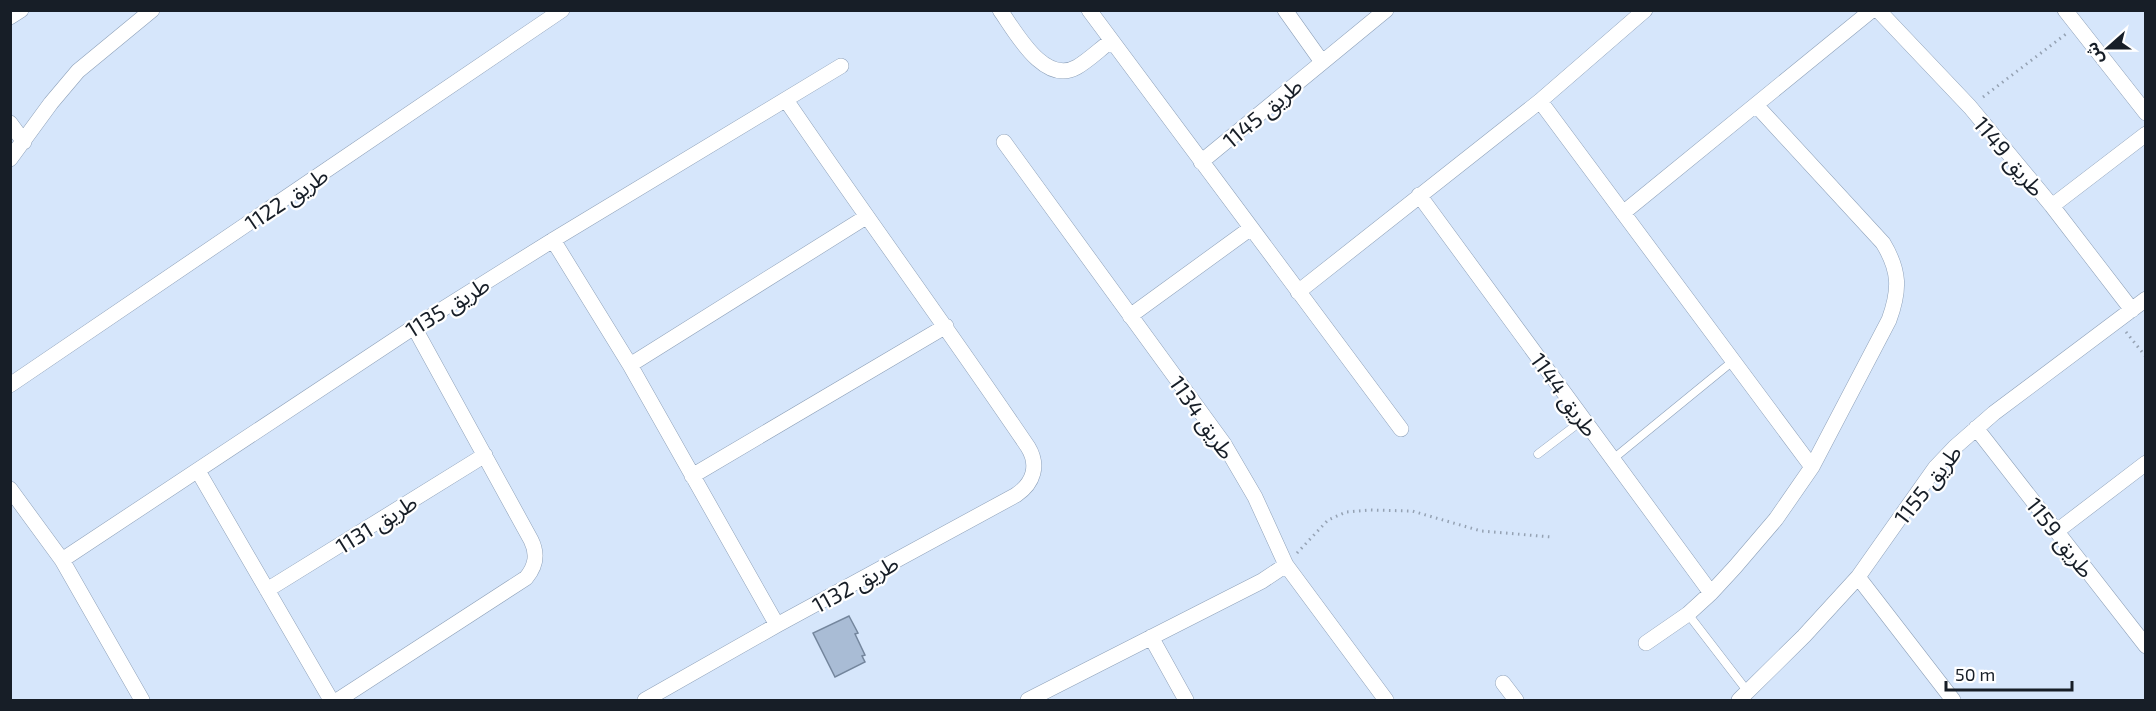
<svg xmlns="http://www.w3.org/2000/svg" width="2156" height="711" font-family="'Exo 2','Noto Sans Arabic',sans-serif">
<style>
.building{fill:#a9bcd5;stroke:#74869d;stroke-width:1.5}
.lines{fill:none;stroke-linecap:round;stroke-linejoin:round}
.lane-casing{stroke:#8ea1b9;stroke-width:9}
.street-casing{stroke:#8ea1b9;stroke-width:16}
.path{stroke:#95a2b3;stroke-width:3;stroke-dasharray:1.5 4.5;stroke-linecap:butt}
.lane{stroke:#fff;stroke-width:8}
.street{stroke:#fff;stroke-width:15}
.labels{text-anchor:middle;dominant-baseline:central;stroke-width:4.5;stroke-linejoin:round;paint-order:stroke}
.street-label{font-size:22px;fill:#171e27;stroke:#fff}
</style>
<rect width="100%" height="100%" fill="#d6e6fb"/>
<!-- building -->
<path class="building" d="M849 616 858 633 855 634 865 655 862 656 865 662 835 677 813 633Z"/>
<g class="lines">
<!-- lane casing -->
<g class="lane-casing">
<path id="lane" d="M1538 454 1584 419
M1613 459 1733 361
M1688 614 1748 692"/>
</g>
<!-- street casing -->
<g class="street-casing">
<path id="street" d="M1000 10C1015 31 1044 86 1077 67 1089 60 1100 49 1111 41
M1089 10 1401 429
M1285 10 1322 62
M1878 10 1970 107 2052 206 2132 310
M2065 10 2146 113
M10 17 21 10
M1540 101 1812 467
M10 123 24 142
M1004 142 1224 444 1255 497 1286 565 1386 700
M10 159 51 103 78 71 152 10
M1201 162 1386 10
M1419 195 1711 593
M2052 206 2146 134
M1623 213 1872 10
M553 240 630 365 777 625
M1298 292 1540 101 1645 10
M1130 316 1251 228
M630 365 866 217
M10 385 562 10
M1976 428 2146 646
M198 471 331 700
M692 476 946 326
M10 489 62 560 142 700
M2057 531 2146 463
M62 560 414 327 553 240 841 66
M1858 577 1953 700
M267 590 485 455
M1151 637 1186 700
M1646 643 1688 614 1711 593 1735 567 1776 519 1812 467 1889 320C1900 290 1900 271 1883 243L1756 105
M1503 683 1516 700
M338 700 526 578C536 566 538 554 531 540L414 327
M645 700 777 625 1016 495C1034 483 1039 465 1028 447 949 330 865 216 786 100
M1028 700 1262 581 1286 565
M1739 700 1804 636 1858 577 1935 468 1955 447 1994 413 2146 299"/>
</g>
<!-- path -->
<path class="path" d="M1983 97 2066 34
M2126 332 2146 357
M1297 553 1328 520 1346 512 1370 510 1412 511 1481 531 1552 537"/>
<!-- lane -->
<use href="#lane" class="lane"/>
<!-- street -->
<use href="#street" class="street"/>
</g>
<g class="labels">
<!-- street labels -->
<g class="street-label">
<text transform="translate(1262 112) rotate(-40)">طريق 1145</text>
<text transform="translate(2010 156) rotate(50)">طريق 1149</text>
<text transform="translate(286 198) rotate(-34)">طريق 1122</text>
<text transform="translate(447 306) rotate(-32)">طريق 1135</text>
<text transform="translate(1565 394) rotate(54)">طريق 1144</text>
<text transform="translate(1203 417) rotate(55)">طريق 1134</text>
<text transform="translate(1927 484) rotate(-52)">طريق 1155</text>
<text transform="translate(376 523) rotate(-32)">طريق 1131</text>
<text transform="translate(2061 537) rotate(52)">طريق 1159</text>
<text transform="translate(855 583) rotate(-29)">طريق 1132</text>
</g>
</g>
<!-- border -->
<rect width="2156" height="711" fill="none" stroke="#171e27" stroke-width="24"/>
<!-- north arrow -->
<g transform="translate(2108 48) rotate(249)" stroke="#ffffff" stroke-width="4.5" paint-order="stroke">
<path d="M0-4.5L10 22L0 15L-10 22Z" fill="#171e27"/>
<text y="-9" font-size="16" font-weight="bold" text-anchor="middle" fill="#171e27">ش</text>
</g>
<!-- scale -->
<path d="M1946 681v9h126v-9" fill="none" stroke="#171e27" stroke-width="3"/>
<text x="1955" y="681" font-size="18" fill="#171e27" stroke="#ffffff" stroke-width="4.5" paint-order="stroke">50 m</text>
</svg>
